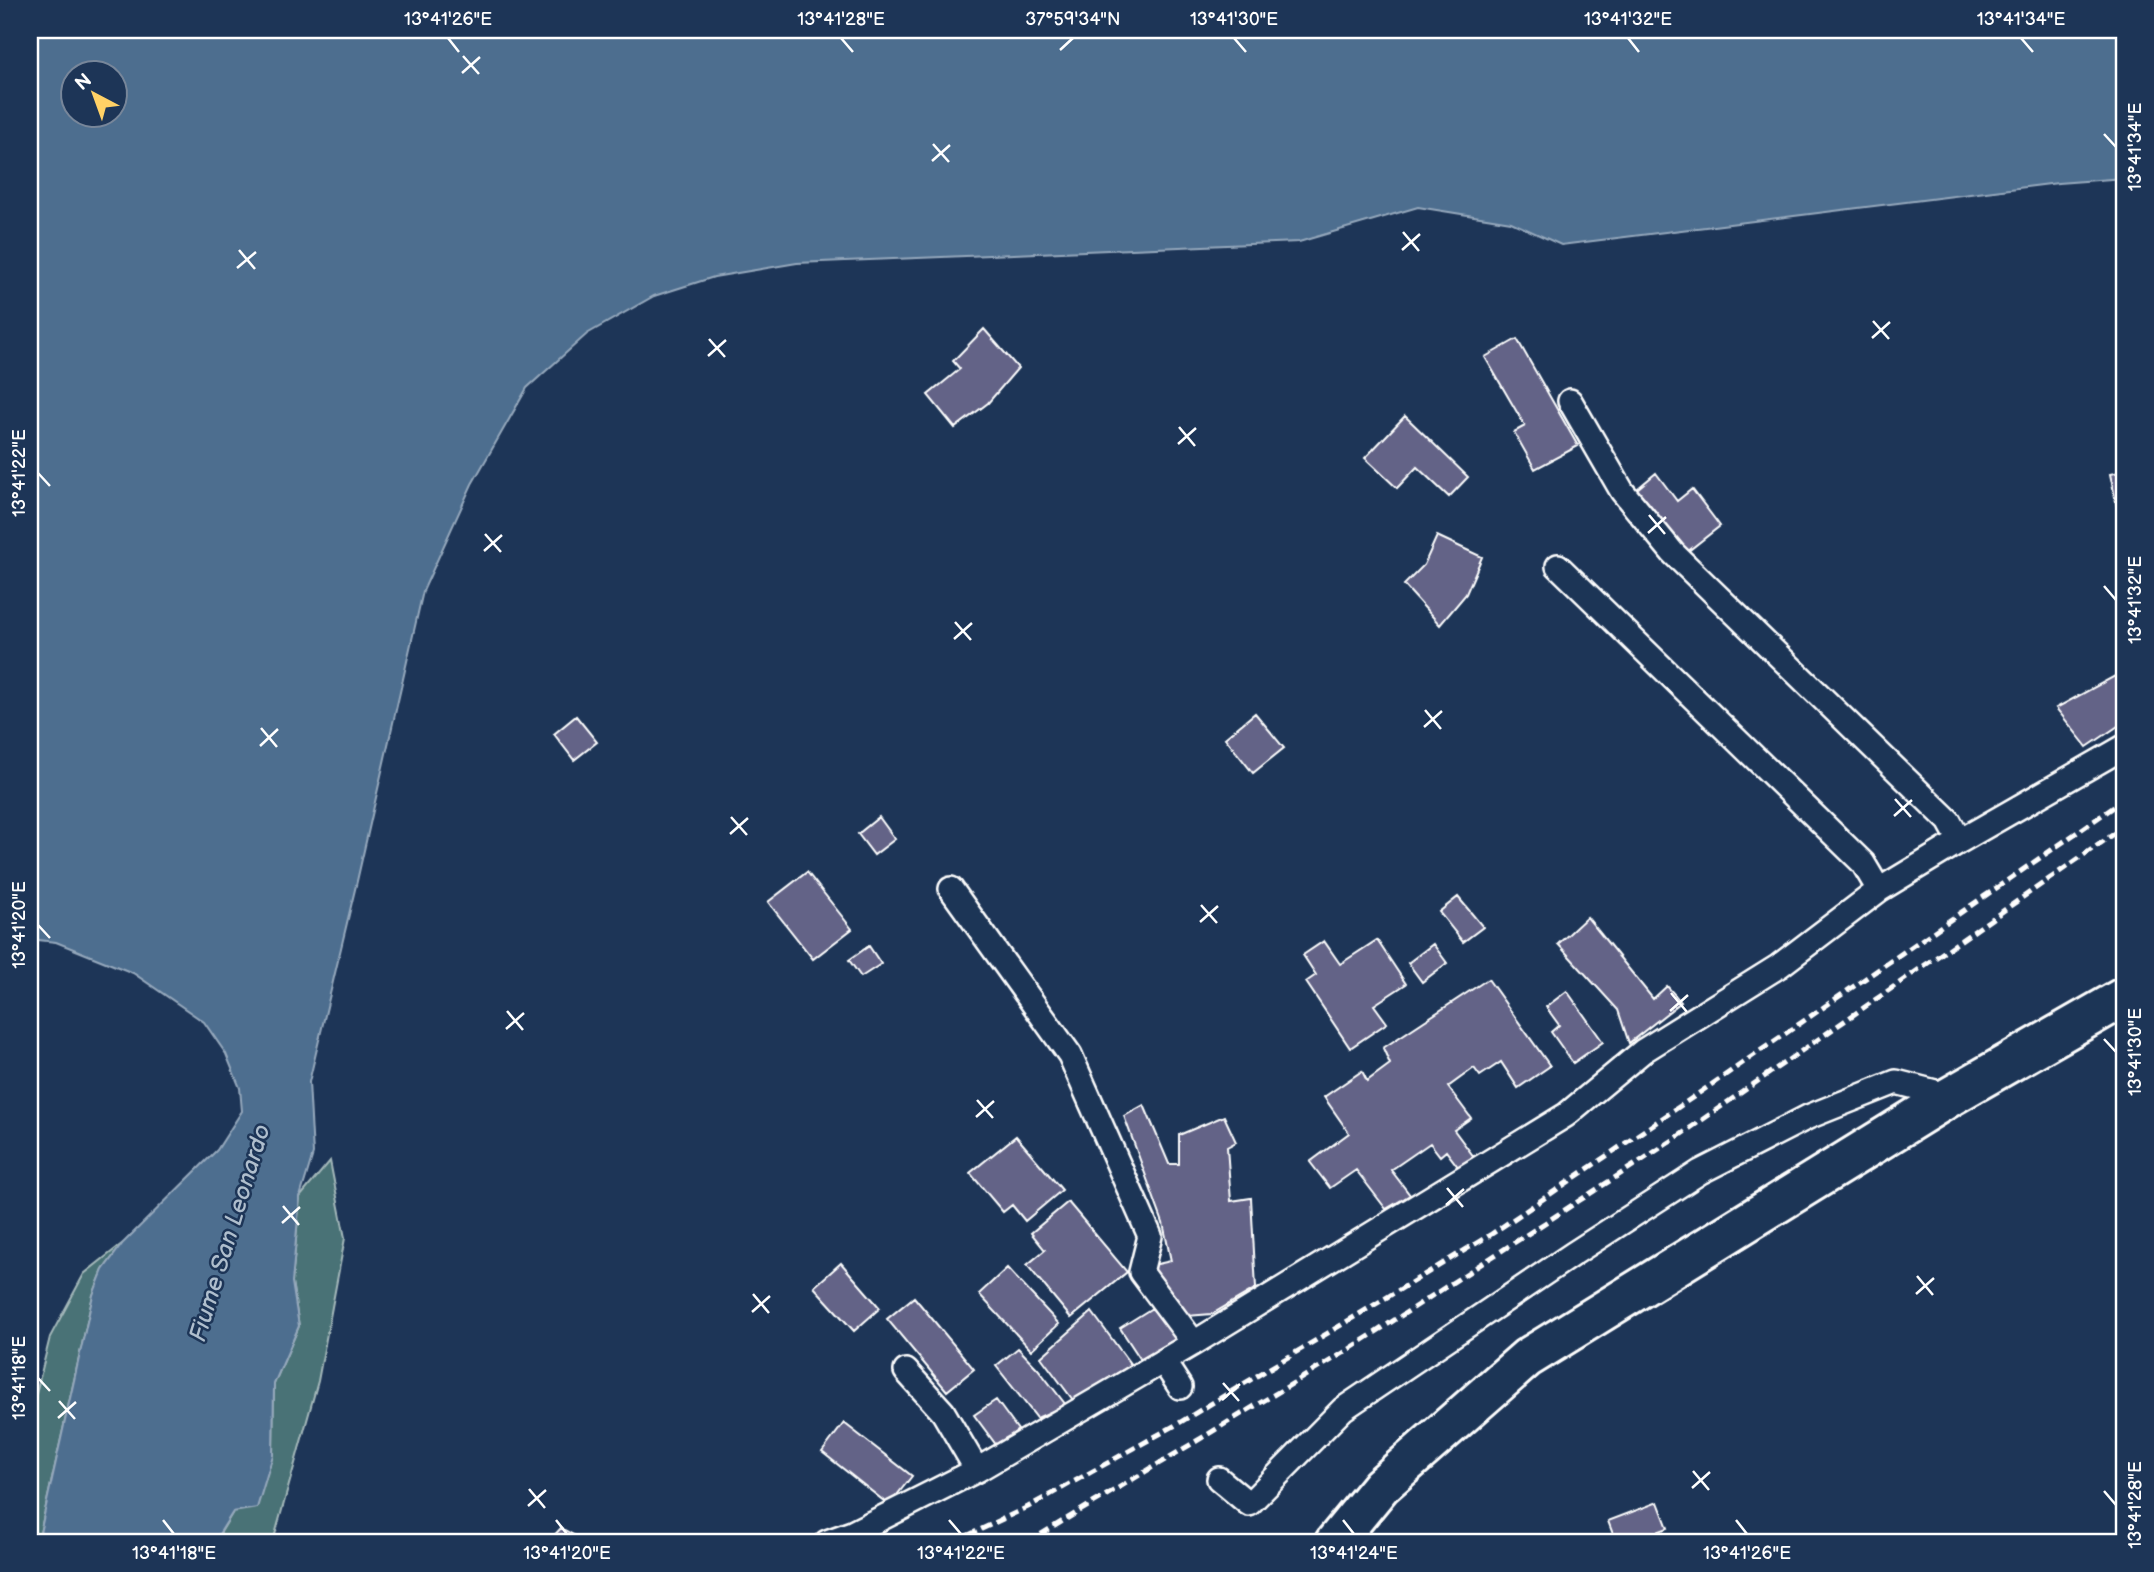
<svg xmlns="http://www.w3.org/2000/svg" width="2154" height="1572" font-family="'Balsamiq Sans',sans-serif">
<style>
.green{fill:#4a7276;stroke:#a4b8ba;stroke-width:2}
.water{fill:#4e6e8f;stroke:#95a8bc;stroke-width:2;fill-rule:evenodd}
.building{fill:#636487;stroke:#fff;stroke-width:2}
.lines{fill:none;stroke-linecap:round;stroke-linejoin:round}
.lane-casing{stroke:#fff;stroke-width:28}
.street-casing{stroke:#fff;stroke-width:44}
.lane{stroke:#1d3557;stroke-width:23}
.street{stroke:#1d3557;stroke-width:38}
.rail{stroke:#fff;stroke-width:5;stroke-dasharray:10 5;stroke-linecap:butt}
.ticks{fill:none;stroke:#fff;stroke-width:2.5}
.labels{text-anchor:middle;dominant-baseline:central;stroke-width:5;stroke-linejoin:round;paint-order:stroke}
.water-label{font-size:24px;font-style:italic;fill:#afbecd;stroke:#1d3557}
.neatline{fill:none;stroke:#fff;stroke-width:2.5}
.ticks-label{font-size:18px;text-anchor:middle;fill:#fff}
</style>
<rect width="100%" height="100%" fill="#1d3557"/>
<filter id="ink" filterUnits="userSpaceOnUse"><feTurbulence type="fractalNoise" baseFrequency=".0143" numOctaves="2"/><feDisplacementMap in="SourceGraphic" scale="14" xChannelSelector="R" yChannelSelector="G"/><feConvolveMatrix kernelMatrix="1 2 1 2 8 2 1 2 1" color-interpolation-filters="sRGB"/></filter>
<g filter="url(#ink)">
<!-- green -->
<path class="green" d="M330 1161 345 1238 318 1381 273 1542H215L233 1512 273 1455 274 1384 299 1326 292 1282 300 1197Z
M123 1243 103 1270 93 1295 38 1542H30V1418L50 1337 84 1274Z"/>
<!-- water -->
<path class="water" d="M30 30H2124V178L2058 183 1561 245 1511 222 1418 207 1299 242 797 263 714 277 654 296 587 334 527 388 472 484 423 591 357 881 309 1082 313 1154 300 1197 292 1282 299 1326 274 1384 273 1455 257 1508 233 1512 214 1542H38L93 1295 103 1270 123 1243 217 1150 242 1111 240 1088 226 1054 204 1022 133 973 56 942 30 939ZM74 74H116V116H74Z"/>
<!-- building -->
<path class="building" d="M984 329 1018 368 988 403 955 428 928 395 960 369 953 361Z
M1517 339 1578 446 1535 469 1514 432 1525 426 1485 357Z
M1405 416 1468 477 1449 497 1417 467 1397 488 1365 458Z
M2124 471V538L2110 474Z
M1656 473 1677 501 1692 489 1720 526 1687 552 1637 489Z
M1437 536 1482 557 1466 594 1440 625 1404 585 1424 565Z
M2115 676 2124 689V722L2087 747 2056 708Z
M1255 713 1284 748 1253 773 1225 738Z
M576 716 597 742 574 760 554 734Z
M879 817 895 839 874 855 858 834Z
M807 872 852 929 813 959 768 902Z
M1458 897 1483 927 1463 942 1439 912Z
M1587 917 1653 999 1667 986 1681 1002 1629 1043 1618 1010 1558 944Z
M1377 940 1406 984 1374 1005 1387 1023 1350 1048 1306 982 1316 975 1303 955 1324 941 1340 964Z
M1433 944 1447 963 1422 982 1408 963Z
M869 946 881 964 861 977 849 960Z
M1488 979 1550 1066 1518 1088 1501 1062 1480 1076 1474 1068 1448 1087 1471 1118 1454 1130 1474 1157 1459 1168 1446 1151 1440 1156 1430 1143 1391 1170 1410 1195 1386 1209 1356 1170 1330 1188 1310 1162 1349 1133 1324 1097 1362 1071 1367 1081 1390 1064 1383 1048Z
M1567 991 1603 1042 1573 1063 1551 1032 1559 1025 1546 1007Z
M1144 1105 1169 1164H1179V1135L1224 1116 1236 1142 1227 1147 1231 1201 1251 1198 1256 1288 1212 1314 1187 1316 1158 1282 1153 1265 1171 1261 1163 1223 1124 1116Z
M1016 1136 1062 1190 1025 1221 1012 1205 1003 1212 970 1173Z
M1068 1202 1127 1272 1071 1318 1027 1265 1045 1250 1031 1233Z
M841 1263 880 1308 854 1331 814 1287Z
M1007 1268 1059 1324 1031 1350 979 1294Z
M914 1297 974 1369 947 1391 887 1319Z
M1152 1308 1177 1338 1141 1360 1120 1328Z
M1092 1312 1131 1365 1073 1400 1041 1357Z
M1018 1348 1038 1369 1066 1405 1037 1418 996 1366Z
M996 1400 1018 1430 997 1446 974 1415Z
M844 1423 912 1476 889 1505 822 1452Z
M1658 1502 1668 1528 1630 1542H1616L1608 1521Z
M561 1528 586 1542H548Z"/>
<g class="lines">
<!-- lane casing -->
<g class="lane-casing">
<path id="lane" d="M1570 401 1622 491 1673 553 1949 821 1960 841
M1558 566 1863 863 1879 890
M951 889 1070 1055 1150 1236 1141 1272 1194 1343
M1163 1361 1180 1387
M906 1371 943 1412 977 1470
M1219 1479 1249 1504 1343 1409 1573 1254 1700 1172 1808 1117 1896 1082 1951 1096
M827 1542 852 1533 977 1470 1194 1343 1566 1115 1643 1051 1779 966 1879 890 1960 841 2124 747"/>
</g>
<!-- street casing -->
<g class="street-casing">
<path id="street" d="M1335 1542 1381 1486 1527 1358 1951 1096 2124 997"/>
</g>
<!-- lane -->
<use href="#lane" class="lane"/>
<!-- street -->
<use href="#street" class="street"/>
<!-- rail -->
<path class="rail" d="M954 1542 1028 1507 1174 1426 1490 1235 1689 1100 2124 800
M1028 1542 1345 1352 1673 1140 2124 827"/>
</g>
</g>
<!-- ticks -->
<path class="ticks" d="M448 38 459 52M841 38 853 52M1234 38 1246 52M1628 38 1639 52M2021 38 2033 52M1060 50 1073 38M463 56 479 74M462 73 480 57M2104 134 2116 147M933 144 949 162M932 161 950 145M1403 232 1419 251M239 250 255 269M1402 250 1420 234M237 268 256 252M1873 321 1889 339M1872 338 1890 322M709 339 725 357M708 356 726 340M1179 427 1195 446M1178 444 1196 428M38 473 50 486M1649 515 1665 534M1648 533 1666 517M485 534 501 552M484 551 502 535M2104 586 2116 600M955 622 971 640M954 639 972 623M1425 710 1441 729M1424 727 1442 711M261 728 277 747M260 746 278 729M1895 799 1911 817M1894 816 1912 800M731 817 747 835M730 834 748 818M1201 905 1217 923M1200 922 1218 906M38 925 50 938M1671 993 1687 1012M507 1011 523 1030M1670 1011 1688 995M506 1029 524 1013M2104 1039 2116 1052M977 1100 993 1118M976 1117 994 1101M1447 1188 1463 1207M1446 1205 1464 1189M283 1206 299 1225M282 1223 300 1207M1917 1276 1933 1295M753 1294 769 1313M1916 1294 1934 1278M752 1312 770 1296M38 1378 50 1391M1223 1383 1239 1401M1222 1400 1240 1384M59 1401 75 1419M58 1418 76 1402M1693 1471 1709 1490M1692 1488 1710 1472M529 1489 545 1508M2104 1491 2116 1505M528 1506 546 1490M163 1520 174 1534M556 1520 567 1534M949 1520 961 1534M1343 1520 1354 1534M1736 1520 1747 1534"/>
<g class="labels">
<!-- water labels -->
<g class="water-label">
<text transform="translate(230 1233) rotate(-73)">Fiume San Leonardo</text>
</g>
</g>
<!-- margin -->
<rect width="2154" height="1572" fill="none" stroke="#1d3557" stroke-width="77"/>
<!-- north arrow -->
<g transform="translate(94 94) rotate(319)"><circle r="33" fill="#1d3557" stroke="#77869a" stroke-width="2"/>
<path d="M0-5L12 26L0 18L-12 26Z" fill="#ffd166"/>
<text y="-10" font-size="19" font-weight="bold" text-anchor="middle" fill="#ffffff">N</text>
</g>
<rect x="38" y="38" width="2078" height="1496" class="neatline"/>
<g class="ticks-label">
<text x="448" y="25">13°41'26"E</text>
<text x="841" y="25">13°41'28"E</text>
<text x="1073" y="25">37°59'34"N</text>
<text x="1234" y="25">13°41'30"E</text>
<text x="1628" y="25">13°41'32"E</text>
<text x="2021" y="25">13°41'34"E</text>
<text transform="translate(2135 147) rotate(-90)" y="6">13°41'34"E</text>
<text transform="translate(19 473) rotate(-90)" y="6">13°41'22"E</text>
<text transform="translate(2135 600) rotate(-90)" y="6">13°41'32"E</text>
<text transform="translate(19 925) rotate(-90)" y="6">13°41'20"E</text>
<text transform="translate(2135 1052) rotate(-90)" y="6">13°41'30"E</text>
<text transform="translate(19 1378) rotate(-90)" y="6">13°41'18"E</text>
<text transform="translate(2135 1505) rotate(-90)" y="6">13°41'28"E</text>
<text x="174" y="1559">13°41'18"E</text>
<text x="567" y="1559">13°41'20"E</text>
<text x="961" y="1559">13°41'22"E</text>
<text x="1354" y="1559">13°41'24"E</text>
<text x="1747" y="1559">13°41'26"E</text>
</g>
</svg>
